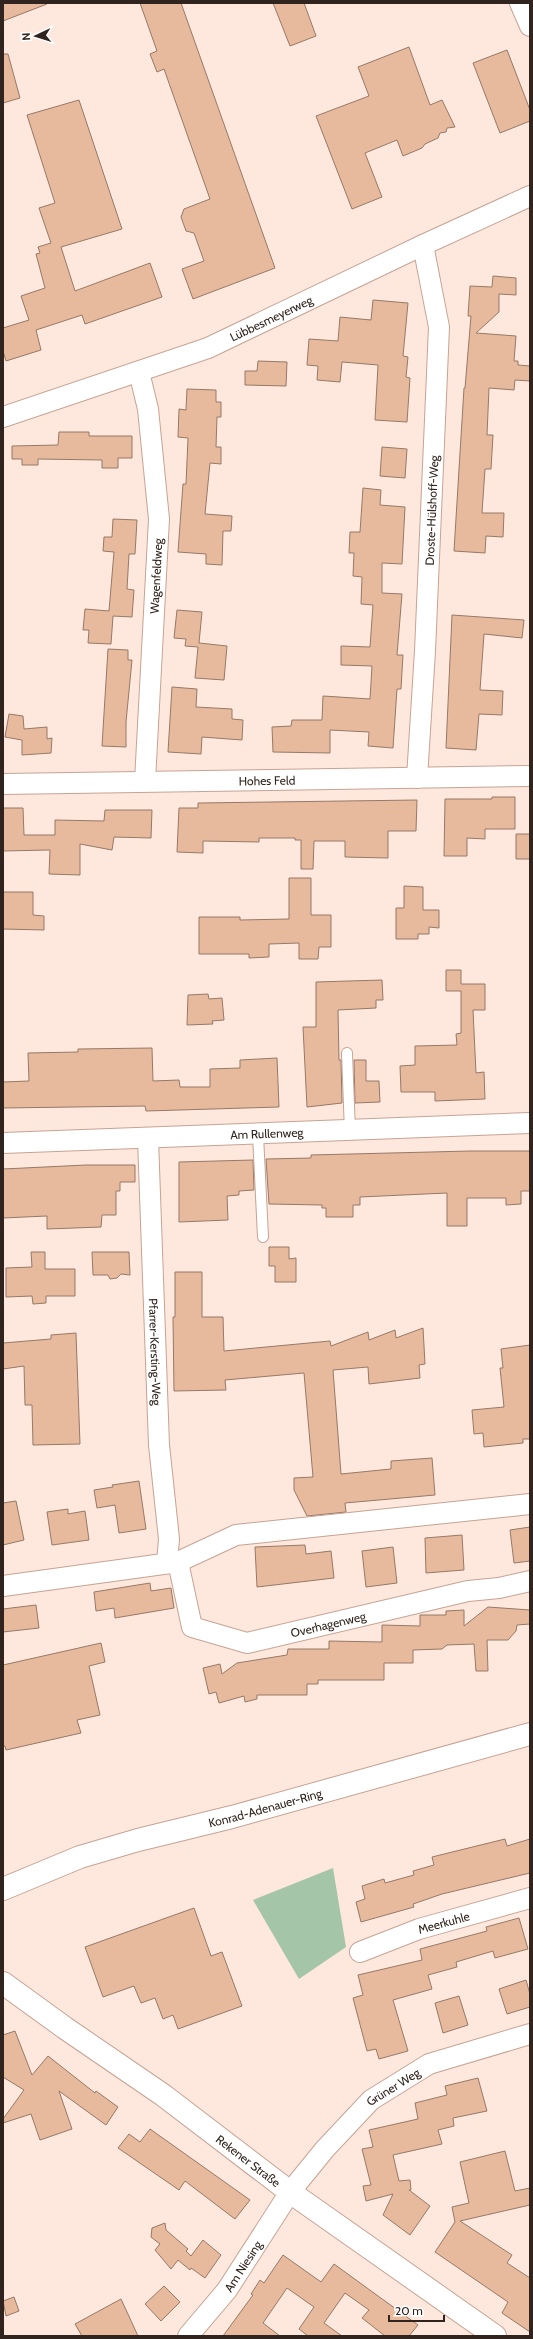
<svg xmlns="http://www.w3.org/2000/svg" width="533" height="2339" font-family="Cabin,sans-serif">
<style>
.green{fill:#a5c5a8}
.building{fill:#e7ba9d;stroke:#967966}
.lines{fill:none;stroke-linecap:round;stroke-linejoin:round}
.service-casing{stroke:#c6a394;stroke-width:12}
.minor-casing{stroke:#c6a394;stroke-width:22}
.tertiary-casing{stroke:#c6a394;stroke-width:24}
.primary-casing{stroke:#c6a394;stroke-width:24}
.service{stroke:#fff;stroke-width:10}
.minor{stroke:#fff;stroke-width:20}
.tertiary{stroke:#fff;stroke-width:22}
.primary{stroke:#fff;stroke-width:22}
.labels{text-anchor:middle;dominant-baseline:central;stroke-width:3;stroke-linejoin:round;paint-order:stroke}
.street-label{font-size:12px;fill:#31241e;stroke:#fff}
</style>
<rect width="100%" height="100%" fill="#fee8de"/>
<!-- green -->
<path class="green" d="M333 1868 346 1947 299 1979 253 1900Z"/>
<!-- building -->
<path class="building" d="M3 3H47V4L3 21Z
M140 3H181L275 268 193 299 182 269 204 261 194 233 186 231 181 217 184 209 210 199 164 69 157 72 150 54 157 51Z
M273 3H304L316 36 290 46Z
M409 47 430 105 442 100 455 127 447 128 446 132 440 133 438 138 425 144 422 148 403 156 397 140 365 153 382 197 352 209 316 116 369 96 358 67Z
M507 50 530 110V121L500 133 473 63Z
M3 54H8L20 98 3 103Z
M79 100 122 229 61 247 75 291 150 263 162 297 85 324 82 315 36 330 41 350 6 361 3 351V328L29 320 21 296 45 288 36 254 40 253 38 247 51 243 39 208 55 203 27 115Z
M493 276 516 278V295L499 294V312L476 333 516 336 514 361H518V365L530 366V381L515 380 514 390 489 388 487 435H493L491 469H485L482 513H504L503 537 486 536 485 553 454 551 464 388H465L471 316H468L470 286 492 287Z
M373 300 408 303 403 356 408 357 406 377 410 378 407 422 375 420 378 365 342 362 340 382 317 380 318 366 307 365 309 339 338 341 340 317 371 320Z
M258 361 287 362 286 386 245 385V371H257Z
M187 389 216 390V402H221V417H217L216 447H221V464L210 463 205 514 232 516 231 531H223L222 565 206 564V554L178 552 183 484H186L188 438 178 437 179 409 186 410Z
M59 432H89V436H132V458H118V468H102V460L38 459V465H22V459H12V446L58 445Z
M382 447 407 449 405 478 380 476Z
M363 488 381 490 380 505 405 507 402 564 382 563V593L402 594 397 655H403L401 689H397L393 748 368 746 369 732 330 730V753L273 752 272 727 291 726 292 720H322L323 696 370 699 372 666 341 665V646L370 647 373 605 361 604 362 577 353 576 354 553H349L350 532H360Z
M113 519 137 520 135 554H129L127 589 134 590 132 617 113 616 111 644 88 643 89 630H83L85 609 109 611 114 552 103 551 104 537H112Z
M177 610 202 612 199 643 227 646 224 680 195 678 198 647 185 646 186 639 174 638Z
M452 615 524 620 522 638 484 634 480 690 503 691 502 715 479 714 476 750 446 748Z
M108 649 128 650V660H132L126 722V747L102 746Z
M172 687 197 689 196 707 232 709V719L243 720 242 740 202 737 201 754 168 752Z
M9 714 23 716 24 729 47 727V739L52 738 51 753 22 755V740L5 737Z
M492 797H515V829H485V839L467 838V856H444L445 799H492Z
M417 800 416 831H388V858L345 857V841H314L313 869H301V840H295V838H259V842L203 841V853L177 852 179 808H198V803Z
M3 808H23L24 835H55V820L104 821 105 810H152L151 838 114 837 112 850 80 844V875L49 874 50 850 3 851Z
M516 834H530V859H516Z
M289 878H311V915H331V947H319L318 959H299V943L269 944V957L249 958V954H199V917H240V920L289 919Z
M404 886 423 887V910H439V928L429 927V934H418V939H396V908H404Z
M3 892H33V915L44 916V930L3 929Z
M446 970H461V984H485V1010H473L476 1073 484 1072 485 1099 435 1101V1092H401L400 1066 415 1065V1046L457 1045 456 1034 461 1033V991H446Z
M382 980 383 1000H376V1008L338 1010 339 1060H341L342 1103 307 1107 303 1027H316V982Z
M208 994 209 999 222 998 224 1020 212 1021 213 1024 187 1025 188 995Z
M152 1048 153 1081 179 1080 180 1087H210V1069L240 1068V1060L277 1058 279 1107 146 1111 145 1106 3 1108V1082L29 1081 28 1053 78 1052V1049Z
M354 1060H366V1081H379L380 1102 355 1103Z
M470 1151H530V1191H521V1204L506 1205V1198H467V1226H447V1193L360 1197V1205H353V1217H326V1208H322V1205L269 1204 266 1159 311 1158V1155Z
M253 1160 254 1190 239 1191V1195L227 1196 228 1220 179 1222V1162Z
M86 1165H135V1182H120V1191H116V1215H102L101 1227 47 1229V1216L3 1218V1169Z
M269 1247H289V1259L296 1258V1282H275V1266H269Z
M31 1252H45V1269H75V1296H46V1303L33 1304 32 1296 6 1297V1268L32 1267Z
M92 1252H129L130 1275 121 1274 117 1278 110 1279 108 1275H93Z
M175 1272H202V1317H223L224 1351 330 1341 331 1346 368 1332 369 1340 395 1330 396 1338 423 1328 425 1364 419 1365 420 1378 369 1384 368 1367 333 1370 341 1474 391 1469V1461L432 1458 435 1495 345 1503 346 1512 307 1516 294 1490V1478L313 1477 304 1373 225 1380 226 1390 174 1391 173 1317H175Z
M76 1333 80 1444 33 1445 32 1405H25L24 1366 3 1369V1343L51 1339V1335Z
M530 1345V1439H523V1443L484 1447 483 1433 474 1434 472 1410 504 1407 500 1368H503L501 1349Z
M139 1481 146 1529 119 1533 115 1505 97 1508 94 1490 113 1487 112 1485Z
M16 1501 24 1540 3 1545V1503Z
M68 1509V1514L85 1511 89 1540 52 1545 47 1512Z
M530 1527V1561L514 1563 510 1530Z
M462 1535 464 1570 426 1573 425 1538Z
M305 1545 306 1554 331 1551 334 1578 257 1587 255 1547Z
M393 1547 397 1583 366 1587 362 1551Z
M150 1583 151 1591 171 1588 174 1608 115 1618 114 1608 96 1611 94 1592Z
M36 1605 39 1628 3 1632V1609Z
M488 1607 530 1610V1624L517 1625 516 1631 508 1640H487L488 1671H476L474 1644 447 1645 442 1649 413 1650V1663H384V1680H318V1684H307V1695H257V1699L245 1702 244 1696 219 1703 216 1692 209 1694 203 1668 220 1664 222 1674 237 1663 287 1655 288 1649H329V1641L382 1642V1625L420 1626V1615H446V1611L464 1610V1626Z
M101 1643 105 1662 89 1666 100 1715 77 1720 81 1733 6 1750 5 1746H3V1665Z
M505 1839 507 1846 530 1839V1873L442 1894 413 1904 414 1907 361 1922 356 1902 365 1899 362 1886 384 1879 385 1883 414 1875 413 1871 434 1865 432 1857Z
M194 1908 211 1956 222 1952 242 2006 178 2029 173 2015 163 2019 155 1998 141 2003 134 1986 103 1997 85 1947Z
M519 1918 528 1949 495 1958 493 1951 456 1962 457 1967 428 1975 432 1989 393 2000 408 2051 379 2059 376 2049 367 2051 353 1998 363 1995 358 1975 422 1960 420 1949 487 1931 486 1927Z
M526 1980 530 1994V2007L507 2014 499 1989Z
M459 1996 468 2025 443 2033 435 2003Z
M15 2031 32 2075 48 2056 95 2093 96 2091 118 2107 106 2125 59 2091 72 2129 40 2140 31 2114 3 2123V2119L24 2090 3 2077V2035Z
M478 2078 487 2111 453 2118 454 2126 438 2130 442 2144 393 2155 399 2181 410 2180 411 2190H409L430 2206 410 2235 383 2215 393 2194 366 2201 363 2186 371 2185 362 2149 373 2147 369 2130 418 2119 415 2103 447 2095 445 2086Z
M150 2129 250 2200 235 2219 185 2181 179 2190 118 2148 129 2134 140 2142Z
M505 2151 515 2191 530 2188V2205L460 2221 512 2255 507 2263 530 2278V2332L502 2313 508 2302 435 2252 455 2222 452 2207 469 2203 460 2162Z
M165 2223 166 2230 188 2249 186 2251 191 2256 203 2240 221 2255 205 2278 191 2268 190 2270 178 2260 171 2269 155 2250 160 2244 151 2237 152 2228Z
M283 2255 321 2282 334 2264 418 2325 409 2336H385L362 2318 369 2310 345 2293 324 2323 342 2336H308L299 2329 314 2307 287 2288 263 2323 280 2336H223L253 2295 251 2294 260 2280 264 2283Z
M164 2286 180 2302 161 2321 145 2304Z
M14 2297 19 2311 6 2316 3 2301Z
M121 2299 138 2336H82L75 2324Z"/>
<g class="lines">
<!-- service casing -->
<g class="service-casing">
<path id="service" d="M347 1053 350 1132
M258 1135 263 1237"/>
</g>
<!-- minor casing -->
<g class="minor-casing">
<g id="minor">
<path d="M520 3 530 26"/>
<path d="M139 372 148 409 159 519 145 781"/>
<path id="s1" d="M3 417 208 348 423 245 530 196"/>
<path id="s2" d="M417 778 425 651 439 327 423 245"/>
<path id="s3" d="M3 784 530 776"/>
<path id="s4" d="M148 1139 159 1445 169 1539 167 1563"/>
<path id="s5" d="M3 1143 530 1123"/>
<path id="s6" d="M178 1562 192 1627 247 1643 468 1591 499 1588 530 1581"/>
<path d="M3 1586 178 1562 236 1535 530 1504"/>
<path id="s7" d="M360 1952 419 1929 530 1898"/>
<path id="s8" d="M188 2336 227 2290 290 2192 325 2149 371 2100 429 2064 530 2034"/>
</g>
</g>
<!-- tertiary casing -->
<g class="tertiary-casing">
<g id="tertiary">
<path id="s9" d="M3 1983 65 2028 163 2095 290 2192 495 2336"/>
</g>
</g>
<!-- primary casing -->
<g class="primary-casing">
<g id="primary">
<path id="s10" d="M3 1889 80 1857 138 1840 232 1817 530 1734"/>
</g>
</g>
<!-- service -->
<use href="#service" class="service"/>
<!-- minor -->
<use href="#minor" class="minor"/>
<!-- tertiary -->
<use href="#tertiary" class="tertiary"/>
<!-- primary -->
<use href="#primary" class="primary"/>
</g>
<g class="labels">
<!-- street labels -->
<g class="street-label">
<text stroke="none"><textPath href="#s1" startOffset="286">Lübbesmeyerweg</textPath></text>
<text stroke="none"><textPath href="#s2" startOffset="268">Droste-Hülshoff-Weg</textPath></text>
<text transform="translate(156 576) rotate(-87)">Wagenfeldweg</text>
<text stroke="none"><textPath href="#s3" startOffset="264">Hohes Feld</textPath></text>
<text stroke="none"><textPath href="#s5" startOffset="264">Am Rullenweg</textPath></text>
<text stroke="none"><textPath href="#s4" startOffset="213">Pfarrer-Kersting-Weg</textPath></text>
<text stroke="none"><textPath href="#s6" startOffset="207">Overhagenweg</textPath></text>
<text stroke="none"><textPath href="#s10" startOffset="275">Konrad-Adenauer-Ring</textPath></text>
<text stroke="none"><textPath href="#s7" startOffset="89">Meerkuhle</textPath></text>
<text stroke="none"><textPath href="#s8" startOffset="325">Grüner Weg</textPath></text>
<text stroke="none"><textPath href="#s9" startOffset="303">Rekener Straße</textPath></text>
<text stroke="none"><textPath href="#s8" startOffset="89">Am Niesing</textPath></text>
</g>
</g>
<!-- border -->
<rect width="533" height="2339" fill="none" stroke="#31241e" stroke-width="8"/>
<!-- north arrow -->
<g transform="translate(36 36) rotate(266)" stroke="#ffffff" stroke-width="3" paint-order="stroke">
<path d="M0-3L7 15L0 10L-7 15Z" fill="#31241e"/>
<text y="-6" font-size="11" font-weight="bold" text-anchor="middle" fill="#31241e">N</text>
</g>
<!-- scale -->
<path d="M389 2315v6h55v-6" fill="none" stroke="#31241e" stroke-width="2"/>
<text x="395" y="2315" font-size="12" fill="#31241e" stroke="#ffffff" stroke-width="3" paint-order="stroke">20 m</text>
</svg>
